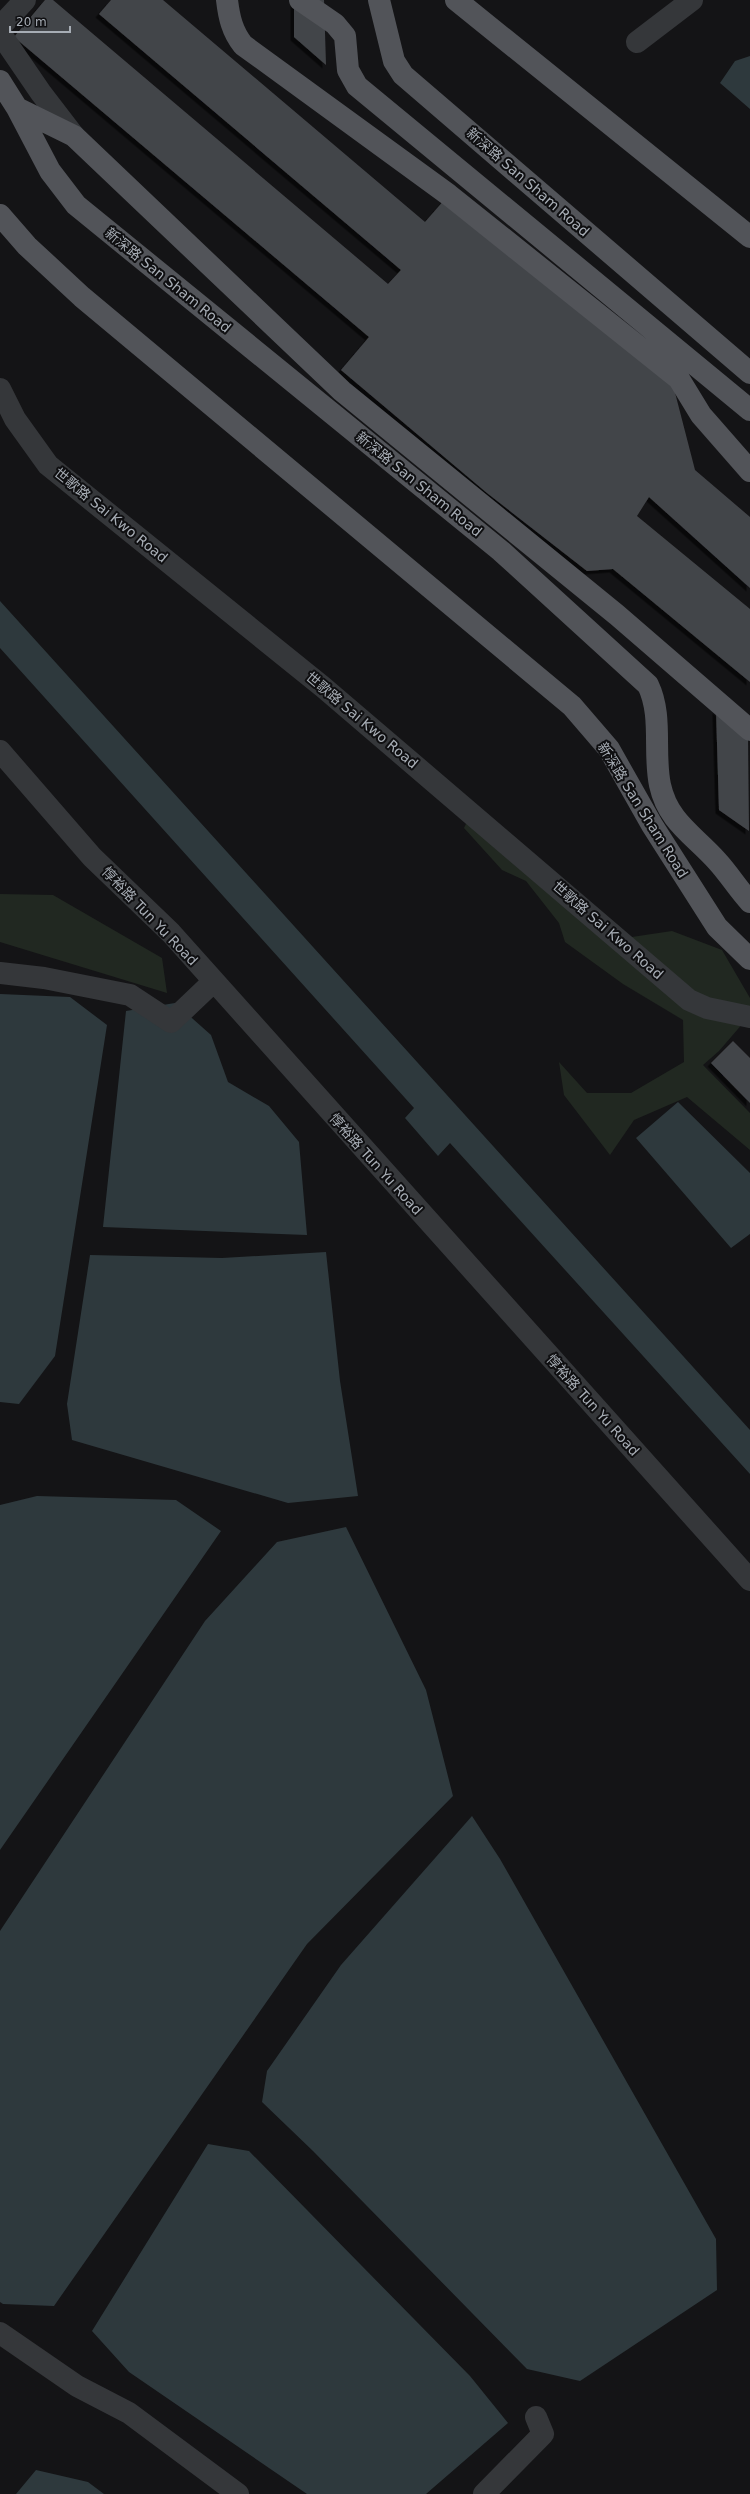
<svg xmlns="http://www.w3.org/2000/svg" width="750" height="2494" font-family="'DejaVu Sans','Noto Sans SC',sans-serif">
<style>
.green{fill:#212821}
.water{fill:#2e393d}
.building{fill:#434549;filter:url(#shadow)}
.lines{fill:none;stroke-linecap:round;stroke-linejoin:round}
.minor{stroke:#35373a;stroke-width:22}
.major{stroke:#525459;stroke-width:22}
.labels{text-anchor:middle;dominant-baseline:central;stroke-width:4;stroke-linejoin:round;paint-order:stroke}
.street-label{font-size:14px;fill:#a7adb5;stroke:#0f0f11}
</style>
<defs>
<filter id="shadow"><feDropShadow dx="-3.5" dy="3.5" stdDeviation="0" flood-color="#0009"/></filter>
</defs>
<rect width="100%" height="100%" fill="#141416"/>
<!-- green -->
<path class="green" d="M474 808 625 938 672 931 722 950 750 998V1015L719 1051 703 1065 750 1113V1150L687 1097 634 1120 610 1155 564 1095 559 1062 587 1093H631L684 1062 683 1020 623 984 565 942 559 923 526 881 502 870 464 828Z
M0 894 53 895 162 958 167 993 0 942Z"/>
<!-- water -->
<path class="water" d="M750 56V109L720 83 735 61Z
M0 601 750 1430V1474L450 1143 438 1156 405 1118 414 1108 0 648Z
M0 994 70 997 107 1025 55 1356 19 1404 0 1402Z
M175 1003 211 1035 228 1082 269 1106 299 1142 307 1235 103 1227 126 1011Z
M678 1102 750 1173V1234L731 1248 636 1138Z
M326 1252 340 1381 358 1496 288 1503 72 1440 67 1404 90 1255 222 1258Z
M37 1496 176 1500 221 1531 0 1850V1505Z
M346 1527 426 1690 453 1796 307 1944 54 2306 3 2304 0 2302V1931L205 1621 277 1542Z
M472 1816 500 1859 716 2239 717 2290 580 2381 527 2369 313 2151 262 2102 267 2071 341 1965Z
M208 2144 249 2151 470 2376 508 2423 426 2494H307L129 2372 92 2331Z
M36 2470 88 2482 104 2494H16Z"/>
<!-- building -->
<path class="building" d="M45 0H53L388 284 401 270 99 14 111 0H163L425 222 446 198 672 381 695 470 750 517V588L649 497 637 516 750 609V682L613 569 587 571 487 493 341 370 369 337 14 37Z
M294 0H324L326 65 294 37Z
M716 710 748 736 749 831 719 810Z
M733 1041 750 1058V1103L711 1063Z"/>
<g class="lines">
<!-- minor -->
<path class="minor" d="M0 27 25 0
M0 33 41 93 74 136
M637 42 692 0
M0 389 15 419 48 465 323 687 689 1000 707 1008 750 1017
M0 751 92 857 171 933 750 1580
M0 973 44 978 130 995 171 1022 213 982
M0 2333 77 2386 129 2413 238 2494
M484 2494 543 2434 536 2417"/>
<!-- major -->
<path class="major" d="M227 0C229 17 232 31 243 45L449 195 679 379 701 415 750 471
M300 0 335 24 345 36 348 70 357 86 750 410
M379 0 394 61 403 75 750 373
M456 0 750 237
M0 81 17 108 50 171 76 205 501 551 648 685C663 716 653 752 660 785 668 822 694 835 717 861 729 874 738 889 750 902
M17 108 74 136 342 391 617 615 750 730
M0 215 27 246 82 297 572 706 609 749 652 825 717 927 750 959"/>
</g>
<g class="labels">
<!-- street labels -->
<g class="street-label">
<text transform="translate(528 182) rotate(41)">新深路 San Sham Road</text>
<text transform="translate(168 280) rotate(39)">新深路 San Sham Road</text>
<text transform="translate(419 484) rotate(39)">新深路 San Sham Road</text>
<text transform="translate(111 515) rotate(39)">世歌路 Sai Kwo Road</text>
<text transform="translate(362 720) rotate(40)">世歌路 Sai Kwo Road</text>
<text transform="translate(643 810) rotate(58)">新深路 San Sham Road</text>
<text transform="translate(150 916) rotate(46)">惇裕路 Tun Yu Road</text>
<text transform="translate(608 930) rotate(41)">世歌路 Sai Kwo Road</text>
<text transform="translate(376 1164) rotate(48)">惇裕路 Tun Yu Road</text>
<text transform="translate(593 1405) rotate(48)">惇裕路 Tun Yu Road</text>
</g>
</g>
<!-- scale -->
<path d="M10 26v6h60v-6" fill="none" stroke="#a7adb5" stroke-width="2"/>
<text x="16" y="26" font-size="12" fill="#a7adb5" stroke="#0f0f11" stroke-width="3" paint-order="stroke">20 m</text>
</svg>
